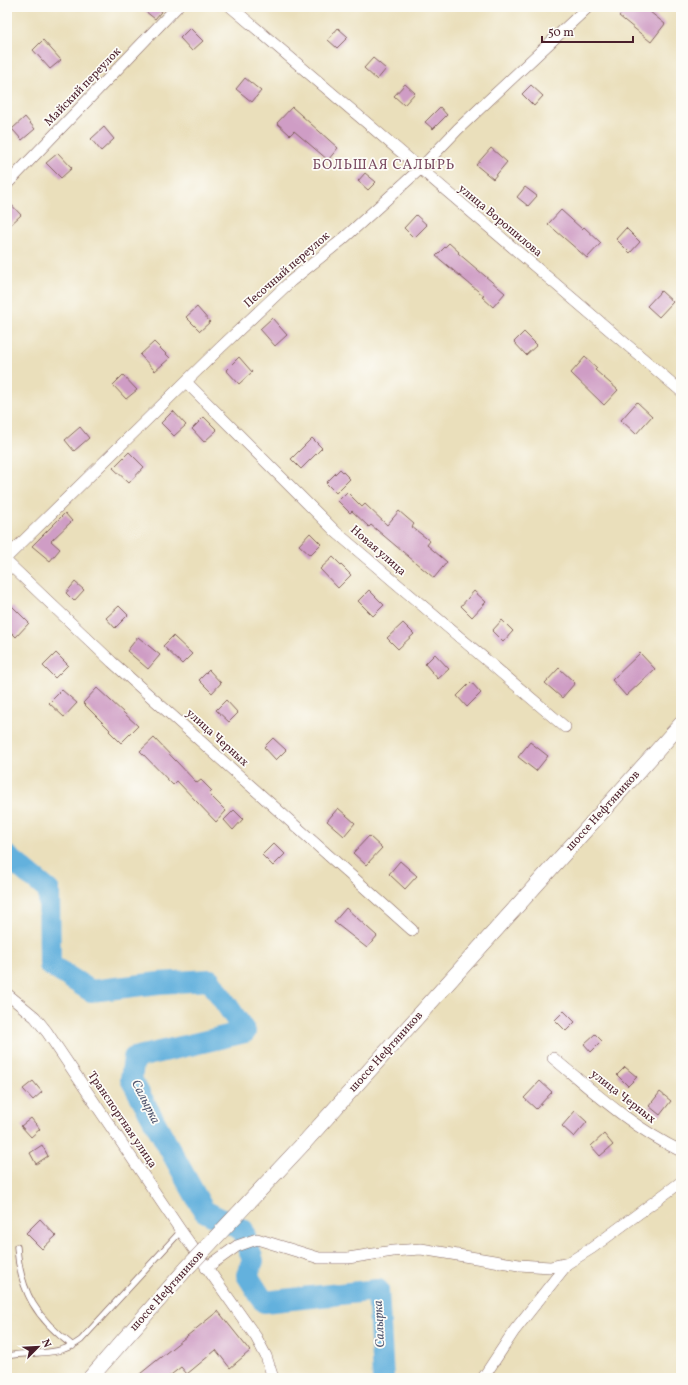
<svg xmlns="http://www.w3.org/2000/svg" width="688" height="1385" font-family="Vollkorn,serif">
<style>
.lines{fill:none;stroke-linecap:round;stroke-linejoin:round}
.river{stroke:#63b1dd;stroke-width:22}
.building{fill:#cf9dc5}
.lane-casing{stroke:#82625d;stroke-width:7}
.street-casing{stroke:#82625d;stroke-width:12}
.secondary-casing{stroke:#82625d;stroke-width:16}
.lane{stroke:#fff;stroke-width:5.5}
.street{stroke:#fff;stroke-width:11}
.secondary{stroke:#fff;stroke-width:15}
.secondary-bridge-casing{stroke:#82625d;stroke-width:16;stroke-linecap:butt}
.secondary-bridge{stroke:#fff;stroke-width:15}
.labels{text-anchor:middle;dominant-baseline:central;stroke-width:3.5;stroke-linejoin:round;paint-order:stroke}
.street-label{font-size:12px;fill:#4a1f2b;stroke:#fdfcf7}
.water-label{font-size:13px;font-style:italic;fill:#545972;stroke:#fdfcf7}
.quarter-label{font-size:14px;letter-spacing:1px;fill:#794b61;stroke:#fdfcf7}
</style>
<rect width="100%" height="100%" fill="#fdfcf7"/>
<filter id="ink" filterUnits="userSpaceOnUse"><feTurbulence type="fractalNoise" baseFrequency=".025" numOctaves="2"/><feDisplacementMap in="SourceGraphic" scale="8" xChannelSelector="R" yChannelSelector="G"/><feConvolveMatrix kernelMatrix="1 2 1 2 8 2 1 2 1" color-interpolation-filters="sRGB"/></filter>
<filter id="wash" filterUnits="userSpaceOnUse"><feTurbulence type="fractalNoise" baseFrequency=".012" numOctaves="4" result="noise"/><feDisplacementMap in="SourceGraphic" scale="16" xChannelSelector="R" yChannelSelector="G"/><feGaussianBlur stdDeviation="0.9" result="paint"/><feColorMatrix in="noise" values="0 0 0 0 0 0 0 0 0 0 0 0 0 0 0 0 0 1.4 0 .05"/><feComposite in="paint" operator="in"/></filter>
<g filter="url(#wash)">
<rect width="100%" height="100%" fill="#eadfbb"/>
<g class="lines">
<!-- river -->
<path class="river" d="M7 856 49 891 50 965 91 991 159 983 210 980 245 1032 134 1058 131 1079 204 1211 243 1230 253 1261 247 1275 264 1302 378 1290 383 1378"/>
</g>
<g id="blocks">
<!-- building -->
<path class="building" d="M140 7H165L155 19Z
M627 7H644L665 24 651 42 619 16Z
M190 28 203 41 192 51 180 38Z
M338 28 348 37 337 48 328 40Z
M43 40 61 60 50 69 33 50Z
M373 58 386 69 377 80 364 68Z
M245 78 261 91 252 102 236 89Z
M405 84 415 93 404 105 394 96Z
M531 85 543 96 534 106 522 94Z
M292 107 338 148 328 160 294 131 290 135 277 123Z
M440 107 447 115 433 129 425 122Z
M25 117 35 129 22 140 12 129Z
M104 127 114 139 101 151 91 139Z
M491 148 507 162 493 179 476 165Z
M58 153 72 168 61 178 46 163Z
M365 173 376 182 368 190 358 181Z
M525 187 537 196 528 206 517 197Z
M7 200 21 215 7 228Z
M561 210 582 229 584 227 601 243 587 258 548 224Z
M416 215 427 225 414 238 404 228Z
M626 228 640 242 630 253 616 239Z
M449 243 459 252 458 253 505 293 493 307 482 297 484 296 436 256Z
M661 291 673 302 659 317 647 306Z
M197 307 210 322 200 331 186 317Z
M272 318 287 335 275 346 260 329Z
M524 332 537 345 526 355 514 342Z
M154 342 170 358 155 371 140 355Z
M239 357 252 372 239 384 226 370Z
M585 357 597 368 595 370 618 390 604 405 571 373Z
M123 375 137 390 126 399 113 385Z
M637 402 652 416 636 434 621 420Z
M173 411 186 425 174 436 161 423Z
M204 417 217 430 204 442 192 429Z
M80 427 89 438 74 451 65 440Z
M312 438 322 448 301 469 291 459Z
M129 452 144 467 129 483 113 468Z
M340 469 350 479 336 493 326 483Z
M347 492 362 507 365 504 387 525 399 511 414 524 412 527 430 541 427 545 447 562 434 578 371 525 369 527 352 511 350 513 338 501Z
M65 513 72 521 51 541 60 549 50 561 32 546Z
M310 533 321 544 310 555 299 545Z
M333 557 351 575 338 588 320 569Z
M75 582 84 590 74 601 66 593Z
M369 590 384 605 373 616 358 601Z
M474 591 486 602 472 617 461 606Z
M12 606 29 623 16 637 7 628V611Z
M119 606 128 615 115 628 106 618Z
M502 620 513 631 503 642 492 631Z
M403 623 414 634 398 649 387 638Z
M173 636 192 654 182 664 163 646Z
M138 637 160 655 148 669 127 651Z
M56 653 68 665 55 678 43 666Z
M640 653 655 669 626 696 612 680Z
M435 654 449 669 438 679 425 664Z
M559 668 575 683 562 698 545 683Z
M209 670 221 683 212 693 199 680Z
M471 682 481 693 467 707 457 696Z
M97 688 138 726 121 743 109 731 110 730 83 703Z
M62 690 77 703 64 717 49 703Z
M226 700 238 713 229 722 216 710Z
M154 738 197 783 201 780 212 791 209 794 226 811 216 822 177 781 173 785 140 751Z
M273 738 286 750 276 760 264 747Z
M530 742 548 756 536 771 518 757Z
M338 808 355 823 344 836 327 821Z
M234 810 243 819 233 830 224 820Z
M369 836 382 848 366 865 353 853Z
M274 843 285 854 273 866 262 855Z
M400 861 417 876 405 889 389 874Z
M346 908 377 936 367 948 334 922Z
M564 1011 575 1022 566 1031 555 1020Z
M595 1034 602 1041 591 1052 584 1044Z
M625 1067 637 1077 628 1086 617 1075Z
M33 1081 42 1092 33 1100 23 1089Z
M540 1081 552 1092 536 1109 524 1098Z
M660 1092 671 1101 660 1115 649 1106Z
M575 1111 587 1122 574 1137 562 1126Z
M31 1118 40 1129 31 1137 21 1126Z
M604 1134 613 1145 600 1156 591 1146Z
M42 1145 48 1156 36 1164 30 1153Z
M40 1219 56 1236 42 1249 26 1233Z
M218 1311 250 1351 230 1368 216 1350 187 1374 181 1367 167 1378H135Z"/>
</g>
</g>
<g filter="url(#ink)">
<use href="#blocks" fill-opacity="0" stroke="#82625d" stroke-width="1"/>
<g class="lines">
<!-- lane casing -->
<g class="lane-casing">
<path id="lane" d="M17 1247C20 1292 37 1319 73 1346
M7 1356C34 1350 57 1358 81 1340L181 1231"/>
</g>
<!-- street casing -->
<g class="street-casing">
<path id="street" d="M231 7 681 391
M7 184 177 7
M186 382 336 532 565 727
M7 557 220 348 291 281 343 239 420 169 458 129 588 7
M7 562 112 662 412 930
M7 994 35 1017 47 1032 181 1231 256 1337 266 1356 273 1378
M553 1058C594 1092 633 1128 681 1151
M206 1268 237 1246 257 1239 319 1258H348L393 1251 421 1249 519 1265 550 1267 568 1263 592 1248 681 1182
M483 1378 514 1331 568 1263"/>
</g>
<!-- secondary casing -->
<g class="secondary-casing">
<path id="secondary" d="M304 1143 681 724"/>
</g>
<!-- lane -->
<use href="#lane" class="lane"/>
<!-- street -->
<use href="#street" class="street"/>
<!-- secondary -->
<use href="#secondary" class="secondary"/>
<!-- secondary-bridge casing -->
<g class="secondary-bridge-casing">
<path id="secondary-bridge" d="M90 1378 186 1269 304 1143"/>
</g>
<!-- secondary-bridge -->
<use href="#secondary-bridge" class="secondary-bridge"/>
</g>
</g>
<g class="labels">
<!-- street labels -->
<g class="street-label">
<text transform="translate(83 87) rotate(-46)">Майский переулок</text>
<text transform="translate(500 221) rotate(40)">улица Ворошилова</text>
<text transform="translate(287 270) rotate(-41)">Песочный переулок</text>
<text transform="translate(378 551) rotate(41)">Новая улица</text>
<text transform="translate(217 738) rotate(42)">улица Черных</text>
<text transform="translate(603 811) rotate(-48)">шоссе Нефтяников</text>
<text transform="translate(386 1052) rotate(-48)">шоссе Нефтяников</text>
<text transform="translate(623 1097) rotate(38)">улица Черных</text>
<text transform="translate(122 1120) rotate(56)">Транспортная улица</text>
<text transform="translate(167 1291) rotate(-48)">шоссе Нефтяников</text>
</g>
<!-- water labels -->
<g class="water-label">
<text transform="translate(145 1102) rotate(63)">Салырка</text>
<text transform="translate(380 1324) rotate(-93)">Салырка</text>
</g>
<!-- quarter labels -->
<g class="quarter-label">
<text x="384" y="165">БОЛЬШАЯ САЛЫРЬ</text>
</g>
</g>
<!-- margin -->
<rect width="688" height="1385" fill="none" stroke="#fdfcf7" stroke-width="24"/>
<!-- north arrow -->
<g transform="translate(38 1347) rotate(66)" stroke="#fdfcf7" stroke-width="3" paint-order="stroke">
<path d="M0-3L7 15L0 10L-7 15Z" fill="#4a1f2b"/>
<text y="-6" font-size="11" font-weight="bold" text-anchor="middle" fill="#4a1f2b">N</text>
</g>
<!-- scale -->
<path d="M542 36v6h91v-6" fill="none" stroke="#4a1f2b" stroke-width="2"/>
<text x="548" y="36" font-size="12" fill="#4a1f2b" stroke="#fdfcf7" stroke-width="3" paint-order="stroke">50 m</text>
</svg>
